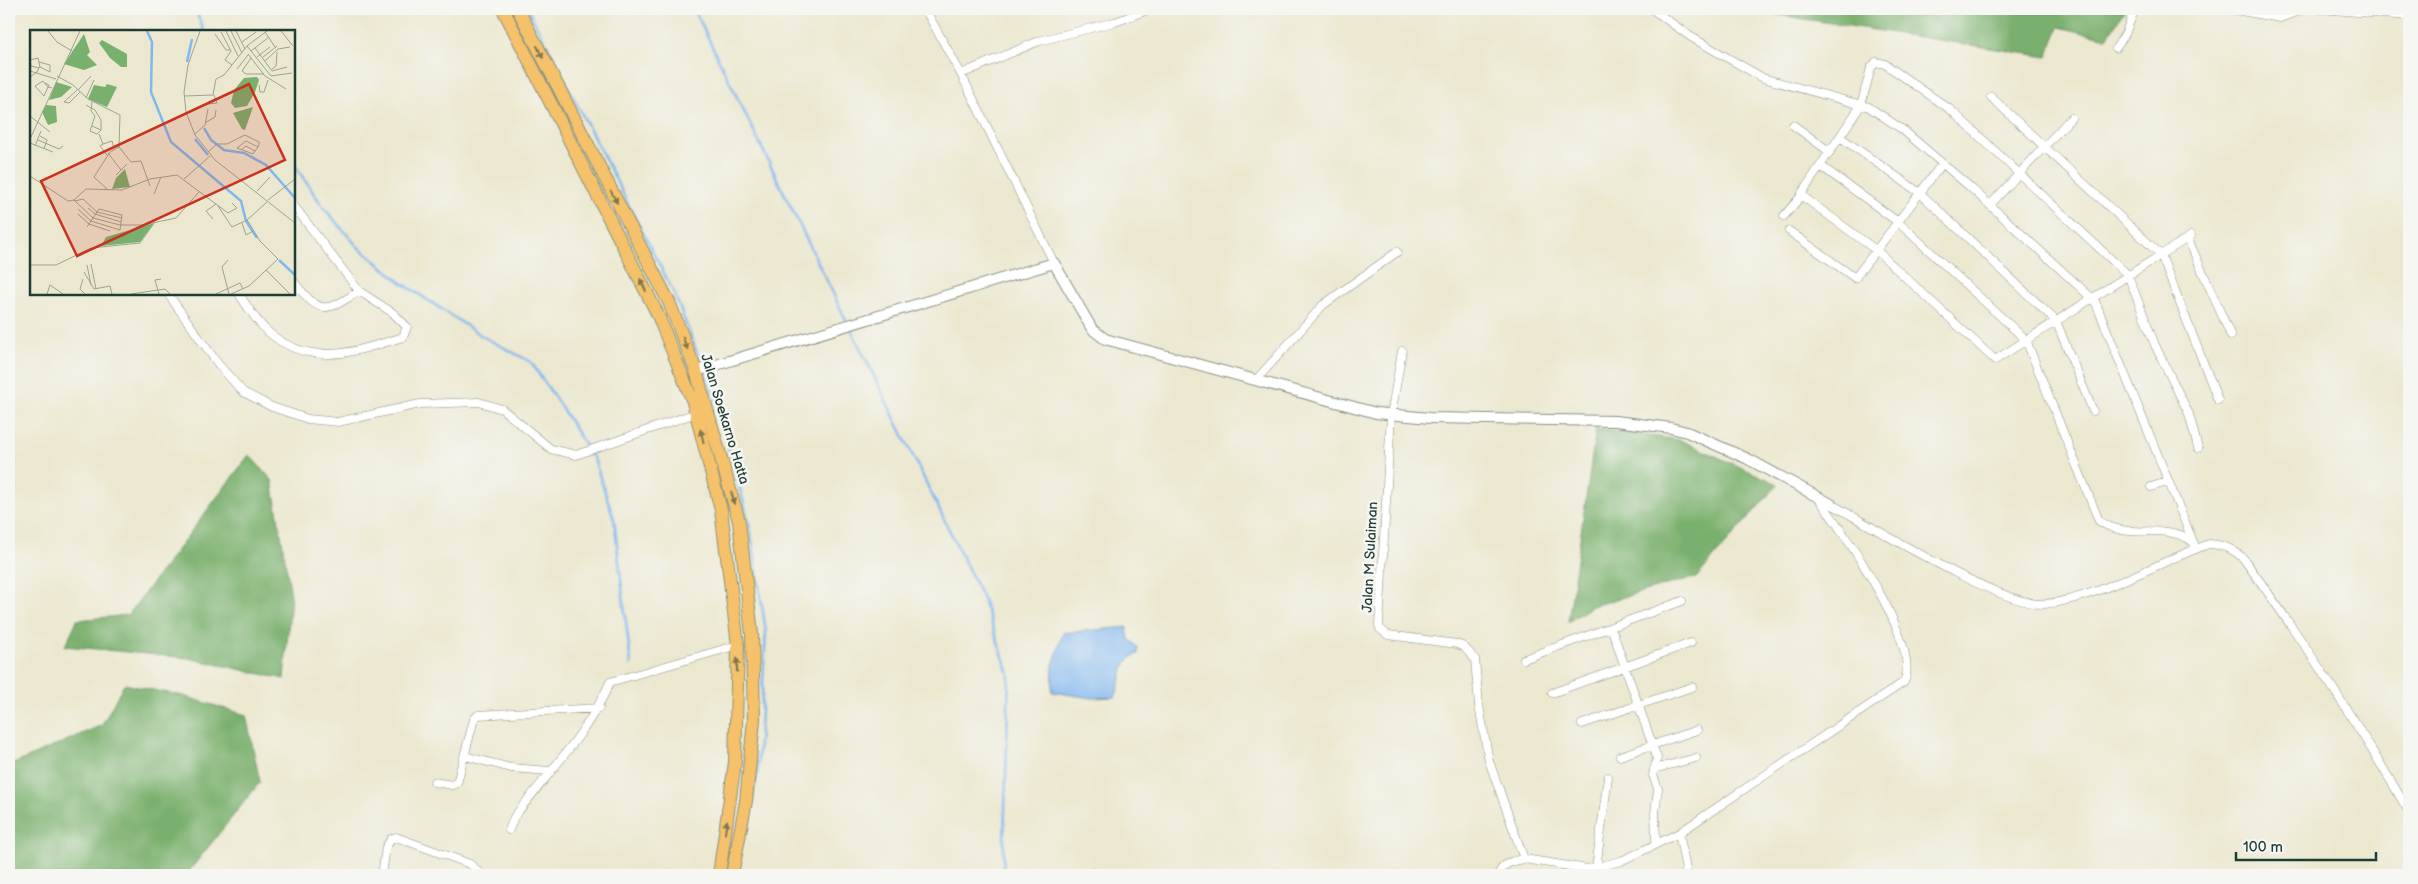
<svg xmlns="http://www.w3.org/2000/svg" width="2418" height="884" font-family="'Balsamiq Sans',sans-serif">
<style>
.forest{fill:#7ab06d;stroke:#4c7650}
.water{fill:#80b7ef;stroke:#507a92}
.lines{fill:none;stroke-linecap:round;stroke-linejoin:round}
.stream{stroke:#80b7ef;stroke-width:2.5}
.minor-casing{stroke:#869282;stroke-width:9}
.tertiary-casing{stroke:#869282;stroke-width:12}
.trunk-casing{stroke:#869282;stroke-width:14}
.minor{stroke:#fff;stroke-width:8}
.tertiary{stroke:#fff;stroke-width:10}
.trunk{stroke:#f5c16b;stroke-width:12}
.oneway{fill:#7f784d}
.labels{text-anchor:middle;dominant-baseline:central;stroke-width:5;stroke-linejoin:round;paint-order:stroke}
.street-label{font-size:14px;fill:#1f3d34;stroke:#f6f6f2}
.inset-river{fill:none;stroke:#80b7ef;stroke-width:2.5}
.inset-road{fill:none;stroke:#9aa492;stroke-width:1}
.view{fill:#c8321e;fill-opacity:0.15;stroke:#c8321e;stroke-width:2.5}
.inset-edge{fill:none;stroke:#1f3d34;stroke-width:2.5}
</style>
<rect width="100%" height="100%" fill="#f6f6f2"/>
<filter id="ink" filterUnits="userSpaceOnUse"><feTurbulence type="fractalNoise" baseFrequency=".02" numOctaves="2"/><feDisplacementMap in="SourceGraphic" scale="10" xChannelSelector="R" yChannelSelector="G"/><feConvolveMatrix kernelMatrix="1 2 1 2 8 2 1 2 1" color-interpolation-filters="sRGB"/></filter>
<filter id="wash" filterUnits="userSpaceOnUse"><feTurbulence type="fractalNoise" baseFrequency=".0096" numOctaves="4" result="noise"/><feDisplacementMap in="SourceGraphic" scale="20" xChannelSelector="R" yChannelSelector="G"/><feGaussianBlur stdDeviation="1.12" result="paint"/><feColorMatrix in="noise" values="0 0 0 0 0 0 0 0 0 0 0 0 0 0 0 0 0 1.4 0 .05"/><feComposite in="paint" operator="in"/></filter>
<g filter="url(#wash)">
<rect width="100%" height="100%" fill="#ece8d0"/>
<!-- forest -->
<path class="forest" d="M1741 9H2125L2107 38 2059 27 2047 57Z
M1596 429 1680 440 1778 484 1696 578 1684 580 1592 606 1568 622Z
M249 455 272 480 291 596 284 679 188 658 65 646 77 620 128 615Z
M124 684 183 696 246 715 260 782 186 875H9V766L102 725Z"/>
<!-- water -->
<path class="water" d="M1127 627 1129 639 1138 647V654C1119 661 1123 681 1115 697L1092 698 1052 692 1053 665 1063 633Z
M1095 868 1097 875H1071L1072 874Z"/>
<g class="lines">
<!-- stream -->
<path class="stream" d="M195 9 204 31
M528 9 674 293 703 367
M694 9 847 322
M294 164 323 207 358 247 402 283 482 336 531 362 559 404 594 459 614 519 631 664
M850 327 983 599 1009 674 1003 875
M705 372 717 403 750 526 766 632 757 776 752 800"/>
</g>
</g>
<g filter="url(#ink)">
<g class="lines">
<!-- minor casing -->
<g class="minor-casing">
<path id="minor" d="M925 9 961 74 1054 263
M1652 9 1691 37 1763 78 1869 107 1903 130 1970 187 2095 301 2196 549
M2230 9 2280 18 2304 9
M2320 9 2409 16
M2116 48 2125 34 2135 9
M961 74 1039 41 1115 22 1150 9
M1991 97 2161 255 2218 400
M1793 125 1830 152
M1840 137 1920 193 2056 321 2093 411
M1821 166 1898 222 2026 340 2099 521C2130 542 2164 521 2192 541
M1990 205 2071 118
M1784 216 1802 195
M1789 231 1855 278 1942 164
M2191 236C2125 277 2060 319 1995 360L1877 251 1805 198 1802 193 1861 105 1871 68 1876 62 1885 64 1951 110 2128 275 2155 345 2189 414 2198 448
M2188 239 2231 336
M294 282C320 315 325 313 359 291
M168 294 218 364 243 392 272 407 308 419 338 422 420 404 479 402 502 409 551 449 576 455 696 413
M239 294C247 306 256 321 267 331 310 369 354 352 403 337L407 327 393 313 359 291 294 206
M1402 351 1391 415 1379 625 1380 629 1388 635 1457 644 1464 647 1475 659 1479 706 1489 761 1524 859
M1257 379 1323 305 1397 252
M2151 487 2167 482
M1831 504C1873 527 2003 607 2044 604 2094 600 2160 561 2209 544 2224 545 2231 548 2243 558 2303 640 2358 724 2409 812
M1611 627 1657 758 1653 775 1658 789 1655 813 1656 844
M1524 659 1682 601
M1552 693 1691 643
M1582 724 1692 687
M465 756 511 768 550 771
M1620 756 1697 730
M1654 769 1696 758
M434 782 452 785 457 783 474 719 478 715 599 708
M509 830 514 817C548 773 588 733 610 682L738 645
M1679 833 1687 875
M1596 868 1608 777
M382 875 386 847 391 839 396 837 470 864 479 872
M1498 875C1503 863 1512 861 1524 859L1588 869 1621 861 1638 853 1679 833 1904 682C1922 644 1843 532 1819 499"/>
</g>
<!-- tertiary casing -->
<g class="tertiary-casing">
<path id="tertiary" d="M696 371 1054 263 1092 329 1105 339 1376 413 1430 418 1616 421 1671 428 1687 432 1748 459 1831 504"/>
</g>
<!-- trunk casing -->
<g class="trunk-casing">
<path id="trunk" d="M503 9 657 313 693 402 721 510 738 645 735 762 719 875
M518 9 669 302 696 371 739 521 752 634 754 720 746 801 732 875"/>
</g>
<!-- minor -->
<use href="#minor" class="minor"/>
<!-- tertiary -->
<use href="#tertiary" class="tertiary"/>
<!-- trunk -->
<use href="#trunk" class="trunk"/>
</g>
<!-- one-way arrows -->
<defs><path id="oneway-solid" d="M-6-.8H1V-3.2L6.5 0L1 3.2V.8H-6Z" transform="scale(1.25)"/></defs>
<g class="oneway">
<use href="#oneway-solid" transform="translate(540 52) rotate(64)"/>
<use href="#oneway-solid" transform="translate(614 197) rotate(62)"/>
<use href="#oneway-solid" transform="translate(643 285) rotate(-116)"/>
<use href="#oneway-solid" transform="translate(685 343) rotate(69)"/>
<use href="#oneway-solid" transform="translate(702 436) rotate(-104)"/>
<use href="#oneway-solid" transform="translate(733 498) rotate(74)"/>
<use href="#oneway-solid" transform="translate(737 665) rotate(-89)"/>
<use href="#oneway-solid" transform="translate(726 827) rotate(-81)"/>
</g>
</g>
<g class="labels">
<!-- street labels -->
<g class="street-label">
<text transform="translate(725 419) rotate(73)">Jalan Soekarno Hatta</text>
<text transform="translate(1370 557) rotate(-87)">Jalan M Sulaiman</text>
</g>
</g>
<!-- overview -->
<g transform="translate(30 30)">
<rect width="265" height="265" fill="#ece8d0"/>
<path d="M54 4 60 22 57 25 67 35 54 40 34 34ZM72 10 97 24V37H91L80 28 69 13ZM227 47 229 50 225 62 217 76 205 78 201 73 204 60 214 48ZM26 52 42 57 31 67 19 70ZM77 54 87 57 77 77 58 69 64 55 75 57ZM16 75 26 76 27 92 18 95 12 82ZM223 77 215 100 212 99 203 83ZM95 139 100 157 82 159 86 148ZM124 193 110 212 71 216 76 207Z" fill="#7ab06d"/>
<path class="inset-river" d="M117 1 122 12 121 62 141 112 211 171 216 191 227 208M157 32 162 9M174 98 181 110 194 120 214 123 236 135 265 168M165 109 178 125M249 230 265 245"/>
<path class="inset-road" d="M18 1 27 12 47 24M170 1 158 35 154 62 156 82 165 105 185 130 265 193M196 1 208 26M201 1 212 23M206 1 215 19M251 1 263 16M191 2 201 21 195 30 202 35M235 2 245 17M185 4 196 20H200M212 12 226 2M217 16 241 46 262 43M225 18 242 41M221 21 239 7M218 24 235 46 256 59M227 27 240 17M233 27 247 16M235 31 248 19 260 17M9 32 20 35V42L10 37M207 39 218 25M242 39 246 36 247 22M0 41 26 49M242 41 257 37M216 44 212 41 221 28M216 44H234M27 46 43 55 58 69 90 85 89 117M0 47 7 42 9 38 10 37 8 28 0 30 1 36 9 38M15 53 19 55V56L18 57 14 66 5 56 13 51 18 57 22 58M229 55 230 62H234L238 50M48 60 61 46M155 66 183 65 186 49 194 45 217 16 237 1M56 68 64 50M34 72 39 73 50 62M34 72 47 60M62 72 61 81 65 86 60 101 67 104M178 74 187 73 184 65M56 75 65 80 71 90V100M0 86 20 102M175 93 185 87 186 80M62 96 71 100 67 104M69 104 73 114 70 116 77 125M165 104 175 95 178 79M10 106 17 110 14 119M0 109 50 1M8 110 29 119 33 116M0 113 23 122M73 114 82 111 84 118M5 116 11 101M89 117 101 132 111 131 120 156M212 119 216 116 225 121M178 122 187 114H197L215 105 229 112V114L228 117 225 121 223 124 207 118 216 111 228 117M78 123 91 140M86 145 97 134M0 146 38 171 44 170 63 188 90 195H113L146 188 169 162M154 149 180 126M77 159 64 147 80 122 89 117M227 161 240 147M124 164 131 147M44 170 56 159 92 160 120 149 147 145 198 183 207 178 202 173M238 170 265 149M45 171 53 169 67 182 92 188M188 176 202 197 217 190 237 172M58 178 65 184 91 192M48 179 61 191 90 200 92 185 69 179 57 197M48 184 59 194 80 201M183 189 176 181 186 174M212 193 216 205 223 201M198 230 192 237 199 264M61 234 66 259M0 235H26L61 218 110 213 125 192M57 235 61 255M236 240 260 264M54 242 64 259 80 256 82 264M53 249 50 259 55 264M17 264 20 255 33 264M101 264 135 259 140 264M129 264 125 250 131 249M186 264 210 253 213 259M201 264 219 256 248 229 230 211 217 190"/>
<path class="view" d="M219 54 255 130 47 226 11 151Z"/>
<rect width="265" height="265" class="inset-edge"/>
</g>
<!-- margin -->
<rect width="2418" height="884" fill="none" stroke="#f6f6f2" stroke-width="30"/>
<!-- scale -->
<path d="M2236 852v8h140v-8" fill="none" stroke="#1f3d34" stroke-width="2.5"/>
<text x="2243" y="852" font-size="15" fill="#1f3d34" stroke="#f6f6f2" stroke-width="4" paint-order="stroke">100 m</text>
</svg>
